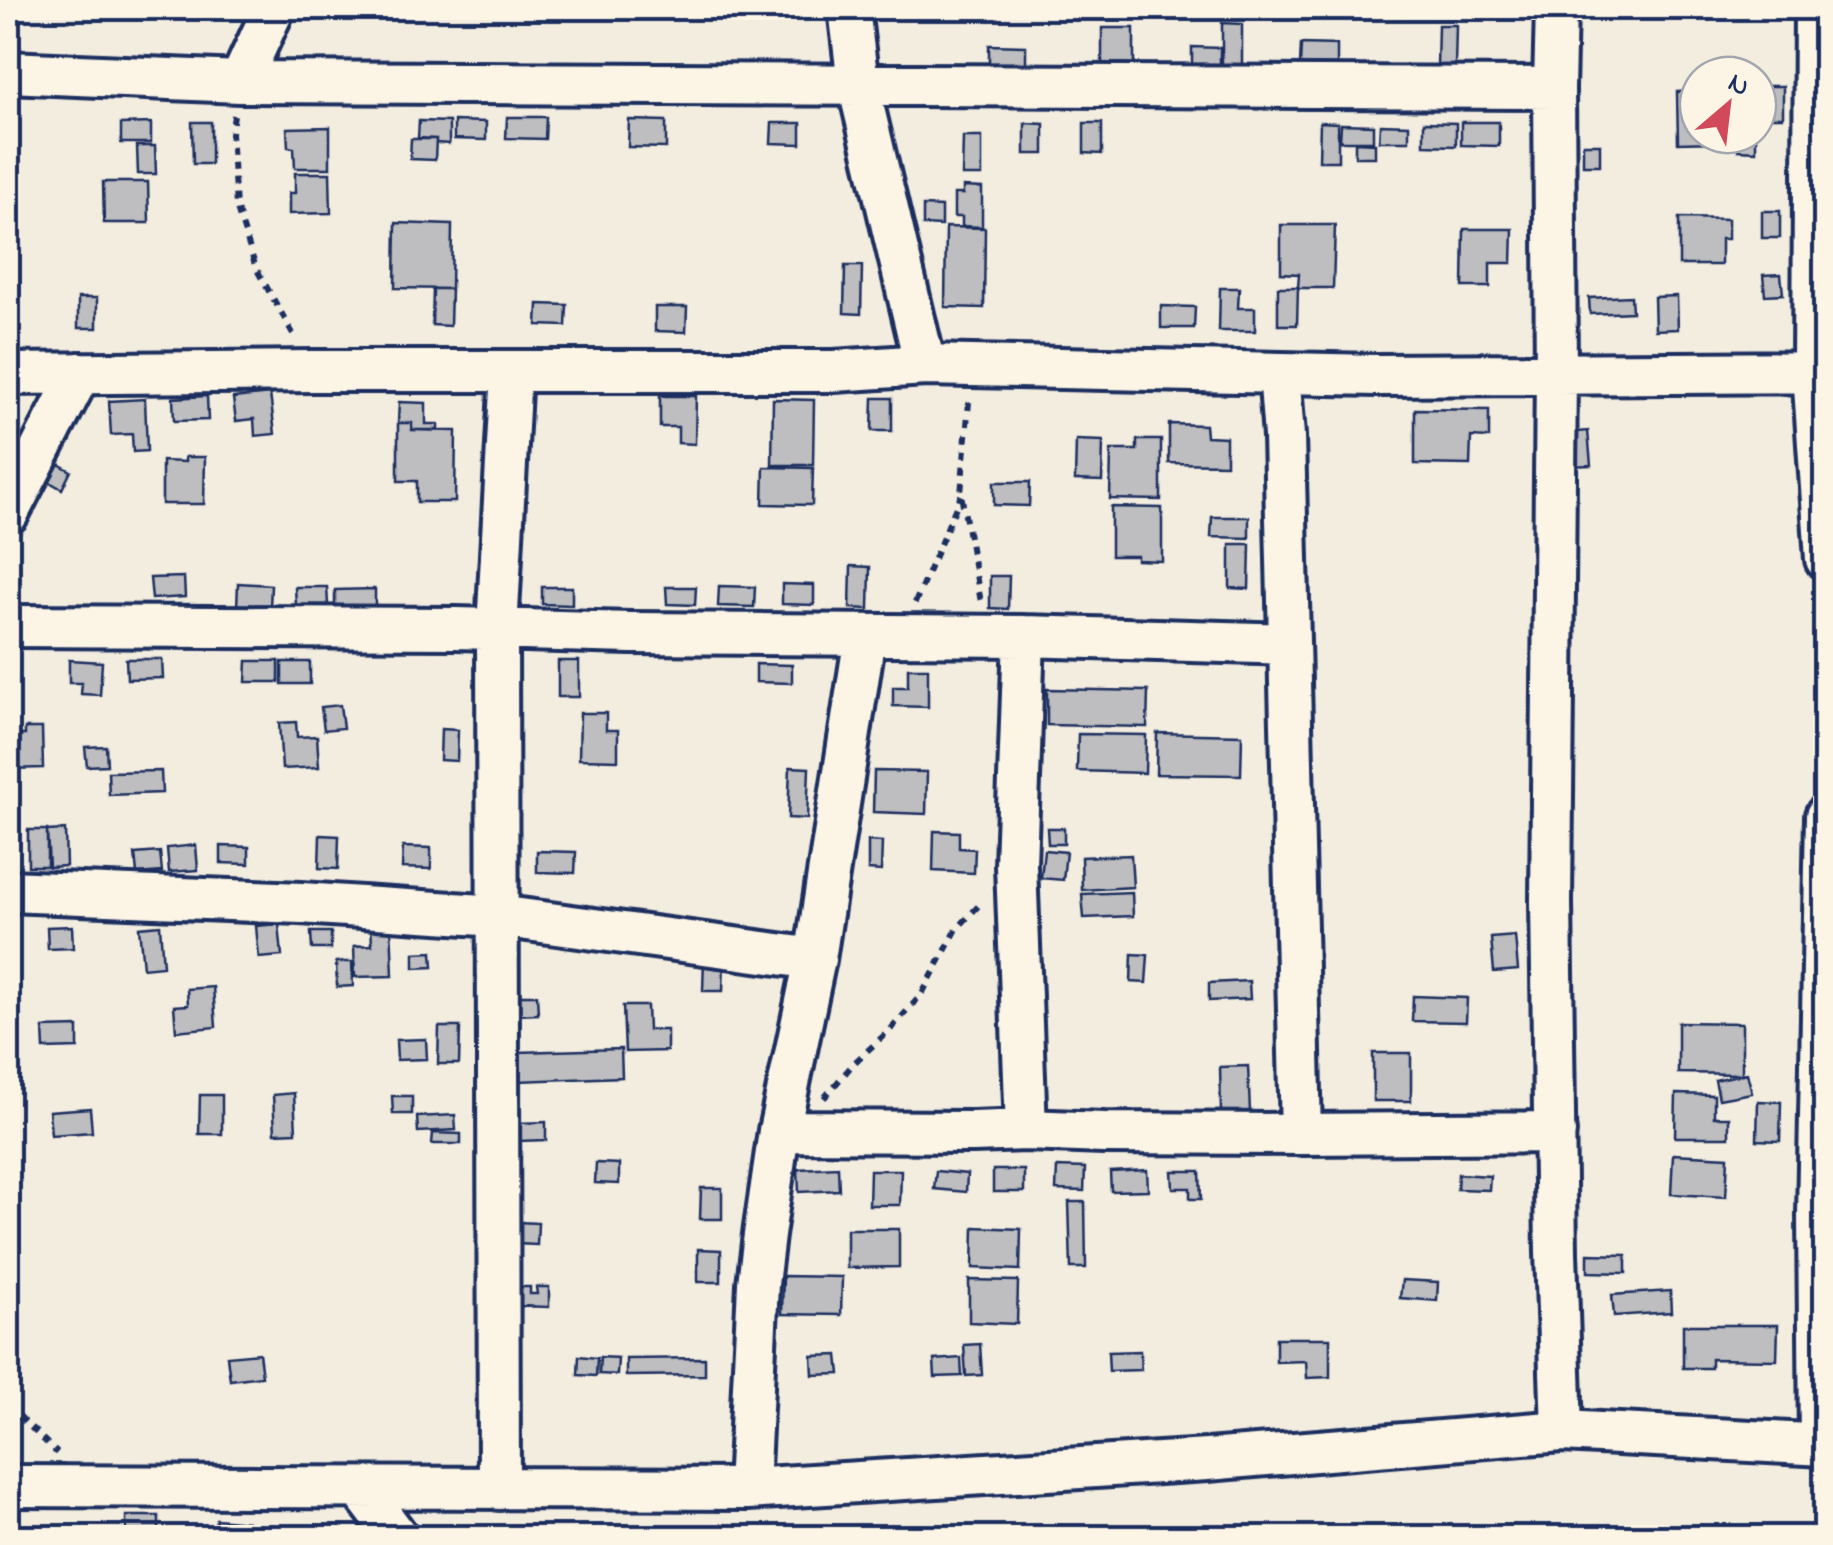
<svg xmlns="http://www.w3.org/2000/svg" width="1833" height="1545" font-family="'Indie Flower',sans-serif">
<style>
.building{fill:#bebec0;stroke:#1b2f5e;stroke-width:2.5}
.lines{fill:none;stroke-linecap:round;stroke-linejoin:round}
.street-casing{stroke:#1b2f5e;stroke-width:48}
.path{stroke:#1b2f5e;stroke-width:6;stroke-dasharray:8 8;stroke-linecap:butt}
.street{stroke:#fcf5e5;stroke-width:40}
</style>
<rect width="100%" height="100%" fill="#f3ede0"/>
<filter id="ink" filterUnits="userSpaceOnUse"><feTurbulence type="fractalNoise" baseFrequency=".01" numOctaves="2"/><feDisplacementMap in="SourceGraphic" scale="20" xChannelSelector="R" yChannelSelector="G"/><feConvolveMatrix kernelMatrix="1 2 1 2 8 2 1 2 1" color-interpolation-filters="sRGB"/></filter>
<g filter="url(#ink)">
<!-- building -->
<path class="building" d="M1399 8H1454V17L1399 16Z
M1222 23 1242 24V66H1222Z
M1438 25H1456L1455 68H1437Z
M1102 28H1134V65L1102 64Z
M1301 44 1337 45V66L1300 65Z
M989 45 1026 46V65H989Z
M1192 47 1220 48V66H1192Z
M1758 86H1783V117H1758Z
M1698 91V135H1718V142L1678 143 1677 92Z
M507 117H546L545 139 506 138Z
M629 120 666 121V148L628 147Z
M419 121 449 122V144L436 143V139L418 138Z
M454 121 486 122V140L454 139Z
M192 122H211V164H193Z
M1320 122 1338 123V161H1319Z
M1424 122 1456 123V146L1424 145Z
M1461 122H1499V146L1461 145Z
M151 123V143H121V124Z
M772 123H801V144L771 143Z
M1025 123 1044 124V154H1025Z
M1084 123H1102V154L1084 153Z
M1341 124 1373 125V141H1340Z
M1380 124 1409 125V141H1379Z
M330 127V168H295L294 148 288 147 287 128Z
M1738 135H1756V151L1738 150Z
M963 137H982V176H962Z
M411 139H436L435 160 410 159Z
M1355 142 1375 143V157H1355Z
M1583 144H1600V165H1583Z
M137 146H155L156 174H138Z
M295 173H330L331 213 289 214V193H295Z
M103 182H148L149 223H104Z
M963 187 982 188V227L962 226V217H954V194H963Z
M923 206 941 207V226L923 225Z
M1762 211H1780V238H1762Z
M1679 218 1728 219V239H1721V265H1679Z
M396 223 452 225 451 289 395 288Z
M1281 225H1335L1333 288H1298L1299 274 1281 273Z
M946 227 985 228 984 308 945 307Z
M1464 229H1513L1512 263H1490V287H1463Z
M845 266H862L861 314 844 313Z
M1781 274 1783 294 1765 295 1763 275Z
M1278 287H1298L1297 325H1278Z
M1220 288H1239L1238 308H1255V331H1219Z
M433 289H451L450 326 432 325Z
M1631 296 1632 312 1590 314 1589 298Z
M1677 296 1678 329 1655 330 1654 297Z
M78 298H97V328H78Z
M538 304 567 305 566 326 537 325Z
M1161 306 1195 307 1194 328H1161Z
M655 307H687L686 332 655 331Z
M270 394 275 434 255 436 254 419 236 421 233 398Z
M207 396 208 420 174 421 173 398Z
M660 396H696L695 444 678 443V427H660Z
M873 398H892V431H872Z
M145 399 147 451 133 452 132 434 111 435 109 401Z
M773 399 814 400 813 465H772Z
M399 402 426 403V424H438V430H412V423H398Z
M1415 409 1489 410V438L1471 437 1470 465 1415 464Z
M398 423H412V430L456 431 455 502H417V481H398Z
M1169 424 1205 425 1206 436 1226 437V464L1169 463Z
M1588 431 1591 465 1570 466 1567 433Z
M1076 440 1103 441 1102 481 1075 480Z
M1137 440H1161V500L1110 499 1111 450H1137Z
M185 457H205L204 504H162V461L185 462Z
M55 462 71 471 62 489 46 480Z
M764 467 813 468 812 505 763 504Z
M994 482H1030L1029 506 994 505Z
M1111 507 1162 508V561L1137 560V556H1111Z
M1212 517H1249V538L1211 537Z
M1230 544H1250L1249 589 1230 588Z
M851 566 870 567 869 609 850 608Z
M990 576H1009L1008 609 990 608Z
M184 577 185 597 152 599 150 578Z
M238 583 271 585 270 608 237 607Z
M782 584 814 585V605L782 604Z
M719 586 755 587 754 607 718 606Z
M295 587H327L328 605H296Z
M542 587H572V605L542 604Z
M666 587H696L695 605 667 604Z
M375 589V607L335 608V590Z
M126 659H162L163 678 127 679Z
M69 660 102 662 100 695 81 694 82 683H69Z
M247 661H279V682H246Z
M558 661H579V697H558Z
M282 662H310V684H282Z
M756 664 792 665V683L756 682Z
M908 668H928V707L893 706V687H908Z
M1047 689 1148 691 1147 727 1047 725Z
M340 705 343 728 324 730 321 707Z
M580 713H606V730H618V760L579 759Z
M296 722 297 737 317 736 319 767 282 769 279 723Z
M25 728H42L43 768 8 769V735H25Z
M441 729 458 730 457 761 440 760Z
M1157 733 1242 735 1241 775 1156 774Z
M1078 734 1146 735 1145 773 1077 771Z
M106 746 107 765 87 766 85 747Z
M790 767 809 768 807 819 788 818Z
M161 771 162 793 109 795 108 772Z
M874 771 927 772 926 814 873 812Z
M1047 828H1064V844H1048Z
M28 830H47V866H28Z
M65 830 66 866 49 867 47 831Z
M934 831 959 832V848L975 849 974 873 933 871Z
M320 835 339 836 338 869 319 868Z
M868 841 882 842 881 871 868 870Z
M196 845 198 870 169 872 167 848Z
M221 846 249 847V864L221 863Z
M403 847 431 848V869L402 868Z
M1044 850 1066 852 1063 880 1041 878Z
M537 851 576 852 575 873 537 872Z
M160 852 162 872 137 874 135 854Z
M1131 855 1133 887 1082 890 1081 857Z
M1132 892 1133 916 1084 918 1082 894Z
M371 922H391L393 976 355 977 354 946 372 945Z
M279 924 282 956 259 958 256 926Z
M160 925 163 966 143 968 139 927Z
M72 926 73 948 48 949 47 927Z
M311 932H331V949H312Z
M1515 936 1518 970 1494 972 1491 938Z
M432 952 433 967 414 968V953Z
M1132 954 1148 955 1146 983 1131 982Z
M704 958 724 959 723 991H703Z
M336 962H352L353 986 337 987Z
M1249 981 1250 999 1209 1001V983Z
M213 987 216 1027 176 1031 174 1006 188 1005 187 989Z
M518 995H537L538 1014 518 1015Z
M1413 996 1467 998 1466 1022 1412 1021Z
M623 1006H647L648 1030H667V1051L625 1052Z
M1678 1022 1742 1023V1074L1678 1073Z
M78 1027V1048L44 1049 43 1028Z
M439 1027H460L459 1064H438Z
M426 1039 427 1059 397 1060 396 1040Z
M621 1049 622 1077 518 1081 517 1052Z
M1373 1053H1411V1101H1373Z
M1248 1066 1250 1112 1221 1113 1220 1067Z
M1747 1073 1752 1093 1719 1099 1715 1080Z
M294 1093 296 1132 275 1133 273 1095Z
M1676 1094 1714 1095V1117H1729V1137H1675Z
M200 1095H222V1134H199Z
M392 1096H412V1114H393Z
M1758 1101 1781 1102 1780 1141 1757 1140Z
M90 1108 92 1132 51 1135 49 1111Z
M455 1115 456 1130 418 1132 417 1117Z
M546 1122V1140L519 1141 518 1123Z
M433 1133 461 1134V1144H432Z
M1673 1154 1728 1157 1726 1197 1671 1194Z
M596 1163 619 1164V1184L595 1183Z
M838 1167 839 1190 799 1192 798 1169Z
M1057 1167 1085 1168 1084 1191 1056 1190Z
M870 1170H901L900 1205H869Z
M993 1170H1024V1192H993Z
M1147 1170 1148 1190 1111 1191 1110 1172Z
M936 1171 967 1174 966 1192 934 1189Z
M1172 1171H1200L1201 1199H1190V1188H1173Z
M1458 1174 1490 1176 1489 1190 1457 1189Z
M701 1188H722V1219H700Z
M1069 1202H1085L1086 1268H1071Z
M517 1222 538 1223 537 1245 516 1244Z
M974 1227 1021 1229 1020 1270 973 1268Z
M847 1229H899V1267L847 1268Z
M698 1249 721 1250V1282H698Z
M1588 1254 1626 1255V1273L1588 1272Z
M783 1276 842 1277 841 1315 782 1314Z
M969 1280 1018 1281 1017 1324 969 1322Z
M1402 1280 1438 1282 1437 1301 1400 1298Z
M518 1287H530V1294H537L536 1287H549V1307L518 1306Z
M1670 1291 1671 1312 1614 1316 1612 1295Z
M1683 1325H1778L1777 1360 1711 1359V1368H1683Z
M1276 1338H1330V1377L1307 1378 1306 1361 1276 1362Z
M980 1344 982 1375 966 1376 964 1345Z
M1140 1351 1141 1370 1109 1371 1108 1352Z
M259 1353 262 1376 230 1380 227 1356Z
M838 1355 840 1374 813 1375 812 1356Z
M579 1356 597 1358 596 1376 578 1375Z
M600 1357 618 1358 617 1375 599 1374Z
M705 1358V1375L626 1376V1359Z
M961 1358 962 1376 935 1377 934 1360Z
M126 1516H159V1538H126Z
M216 1519 247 1522 246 1538H214Z"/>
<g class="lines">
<!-- street casing -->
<g class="street-casing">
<path id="street" d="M849 8 858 84 925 365
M1556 8 1554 88 1556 373 1551 902 1556 1252 1562 1431
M1815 8 1813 372 1826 559
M8 72 240 82 1554 88
M240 82 274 8
M1279 373 1284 436 1301 1134
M8 374 313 371H834L925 365 1377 375 1826 372
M8 513 80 373
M8 626 456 628 631 633 1024 636 1289 644
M1024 636 1016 865 1026 1130
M8 891 301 903 498 916 815 959
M779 1131 973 1132 1026 1130 1104 1133 1301 1134 1555 1132
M1820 1445 1818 1215 1826 816
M8 1486 748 1489 1207 1460 1562 1431 1826 1445
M361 1489 398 1538
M499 1489 497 630 511 371
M748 1489 758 1284 764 1235 779 1131 815 959 865 636"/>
</g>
<!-- path -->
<path class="path" d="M234 115 231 134 236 206 256 268 296 339
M969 402 961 494 981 602
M915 603 961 495
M824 1098 854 1063 891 1029 922 994 957 929 981 903
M8 1405 57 1453"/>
<!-- street -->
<use href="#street" class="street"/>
</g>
</g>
<!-- margin -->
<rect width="1833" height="1545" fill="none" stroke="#fcf5e5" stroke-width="40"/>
<rect x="20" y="20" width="1793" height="1505" fill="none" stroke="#1b2f5e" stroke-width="4" filter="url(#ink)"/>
<!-- north arrow -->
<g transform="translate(1728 105) rotate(28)"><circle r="48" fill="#fcf5e5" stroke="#a2a6af" stroke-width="2.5"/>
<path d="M0-8L18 38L0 25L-18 38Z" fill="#d1495b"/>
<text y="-15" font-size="28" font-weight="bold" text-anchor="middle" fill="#1b2f5e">N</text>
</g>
</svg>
